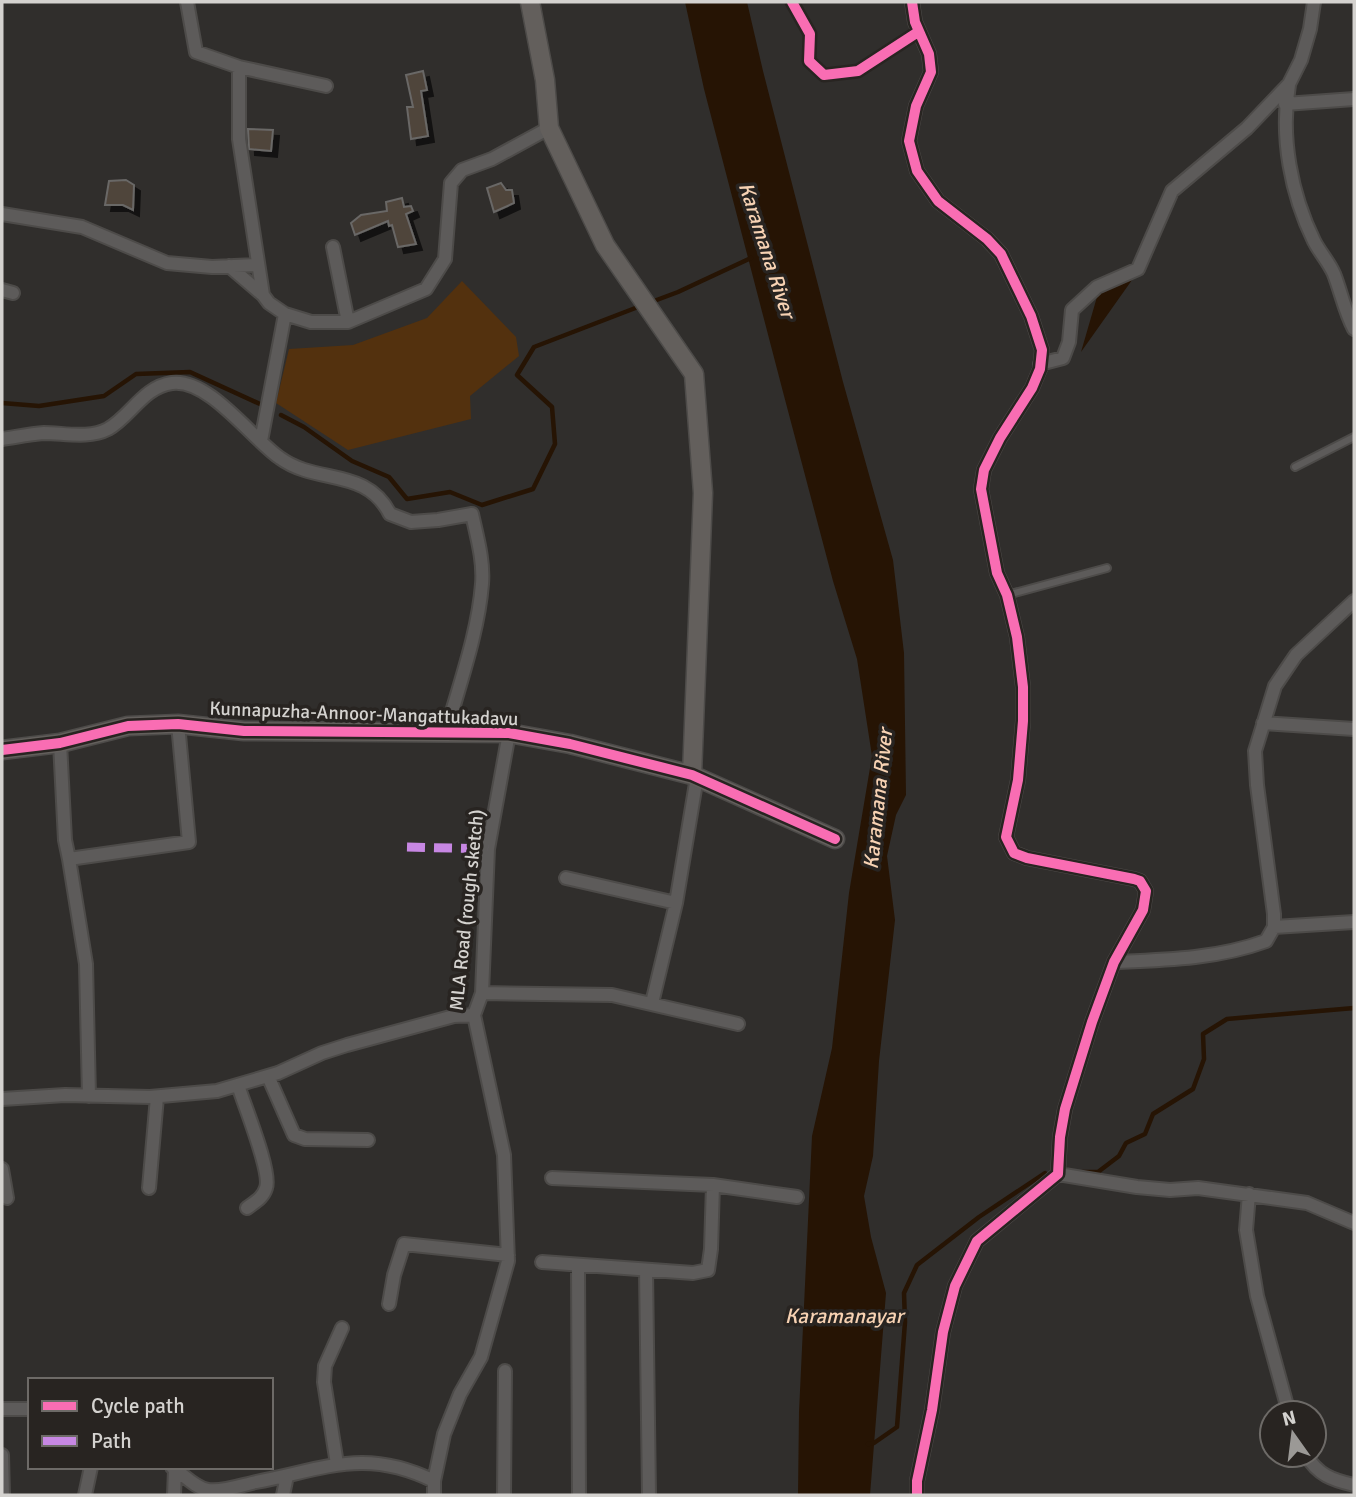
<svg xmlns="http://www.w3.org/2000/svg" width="1356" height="1497" font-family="Signika,sans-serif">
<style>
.green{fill:#53310e}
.water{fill:#261404}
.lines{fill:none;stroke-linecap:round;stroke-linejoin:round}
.stream{stroke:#261404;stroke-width:4.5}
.building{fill:#4f443b;stroke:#696766;stroke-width:2;filter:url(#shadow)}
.lane-casing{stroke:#4d4b49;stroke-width:10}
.street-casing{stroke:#4d4b49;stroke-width:16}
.secondary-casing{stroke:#4d4b49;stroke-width:21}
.lane{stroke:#5d5b5a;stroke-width:6}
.street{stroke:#5d5b5a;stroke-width:12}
.secondary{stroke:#635f5c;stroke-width:18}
.quiet{stroke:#c787e3;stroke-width:9;stroke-dasharray:18 9;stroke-linecap:butt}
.cycleway-casing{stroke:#282421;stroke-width:15}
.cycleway{stroke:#f96db3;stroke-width:10}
.labels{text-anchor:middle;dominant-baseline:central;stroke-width:7;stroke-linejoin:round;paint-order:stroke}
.street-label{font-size:19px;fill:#d4d2cf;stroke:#282421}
.water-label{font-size:21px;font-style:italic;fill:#f7d2b3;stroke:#282421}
</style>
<defs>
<filter id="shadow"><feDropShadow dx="6" dy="6" stdDeviation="0" flood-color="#0009"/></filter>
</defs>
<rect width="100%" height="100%" fill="#302e2c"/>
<!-- green -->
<path class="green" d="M462 281 516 337 519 356 470 396 471 419 348 450 276 403 289 349 353 345 427 318Z"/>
<!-- water -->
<path class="water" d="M685 2H747L763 71 843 382 893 560 904 653 906 795 896 815 887 856 895 920 879 1061 873 1156 864 1196 871 1237 886 1293 870 1495H798L799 1412 812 1136 832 1048 849 893 872 756 857 659 833 581 783 392 704 89Z
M1132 280 1081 352 1099 290Z"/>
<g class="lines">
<!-- stream -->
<path class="stream" d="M654 301 678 292 751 258
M2 403 39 406 104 396 136 374 190 372 260 404
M281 415 304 427 352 461 389 477 407 499 450 492 482 505 533 489 555 444 552 407 517 375 534 347 638 307
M1082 1172H1098L1119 1156 1126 1143 1145 1134 1153 1114 1193 1089 1204 1059 1203 1034 1227 1019 1354 1008
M868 1444 874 1443 897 1427 905 1322 904 1293 917 1265 979 1217 1045 1173"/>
</g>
<!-- building -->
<path class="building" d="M423 71 427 90 421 91 428 136 411 139 407 107H413L406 75Z
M248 129 273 130 271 151 249 149Z
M126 180 134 185 133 210 123 205H105L109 181Z
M501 183 506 190H512L514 203 494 212 487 188Z
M402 198 404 207 411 206 413 211 406 214 416 244 398 247 392 225 389 226 388 221 355 235 351 223 361 215 387 211 386 202Z"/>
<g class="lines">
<!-- lane casing -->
<g class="lane-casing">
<path id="lane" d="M1295 467 1354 437
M1007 595 1107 568"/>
</g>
<!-- street casing -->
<g class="street-casing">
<path id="street" d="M187 2 196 52 239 67V139L263 295 269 303 285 314
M912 2 915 22 929 54 931 72 916 106 909 141 917 171 938 201 987 239 1001 254 1031 316 1042 350 1040 369 1032 388 1000 438 984 470 981 489 997 573 1007 595 1017 637 1023 687V721L1018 780 1006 837 1014 853 1027 858 1134 879 1140 881 1146 891 1143 910 1114 962 1092 1022 1065 1109 1060 1137 1058 1174 977 1241 955 1286 943 1332 932 1410 917 1481V1495
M239 67 326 86
M1289 85C1280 137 1291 194 1314 241 1320 253 1329 262 1334 274 1341 292 1345 312 1354 329
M1285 104 1354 99
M2 214 82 227 167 263 212 267 257 265
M333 247 348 322
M229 266 263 295
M2 290 13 293
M1040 364 1063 358 1069 342 1072 310 1097 287 1138 269 1172 191 1247 128 1289 84 1301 60 1310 29 1314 2
M2 439C16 437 30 434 44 433 64 433 89 439 108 429 131 416 143 387 172 383 209 378 252 439 280 458 317 485 366 467 390 514L411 522 438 520 472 514C477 537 484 561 482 584 478 634 459 685 446 733
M261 441 285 314 311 322H348L426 289 445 259 451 183 462 170 492 159 549 128
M1263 723 1354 729
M60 743 65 840 69 859
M566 878 676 903 697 777
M1274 927 1354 922
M1114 962C1165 960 1217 959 1266 941L1274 927V914L1257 785 1255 751 1275 686 1296 655 1354 601
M482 993 612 995 738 1024
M652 1003 676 903
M268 1076 294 1135 305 1139 368 1140
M238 1085C244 1105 272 1172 266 1188 263 1198 255 1202 247 1208
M89 1096 86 964 69 859 189 842 178 724
M2 1099 65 1095 150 1097 217 1091 278 1073 322 1053 347 1045 454 1016 474 1015
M2 1169 7 1198
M1058 1174 1137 1187 1170 1190 1198 1188 1307 1203 1354 1223
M552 1178 713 1185 797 1197
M149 1188 157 1097
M1249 1194 1246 1230 1257 1296 1289 1413
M542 1262 693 1273 708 1270 711 1249 713 1185
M578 1266 579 1495
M646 1270 649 1495
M389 1304 394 1275 404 1244 508 1255
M2 1409H30
M2 1455 3 1495
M1306 1455C1318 1475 1332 1480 1354 1485
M337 1464 324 1382 325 1366 342 1328
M172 1467C183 1474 195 1488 208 1490 223 1492 242 1485 256 1482 325 1469 365 1447 434 1481
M85 1495 91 1467
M174 1495 175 1469
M283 1495 287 1476
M434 1495V1481L444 1434 460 1394 481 1357 508 1261 504 1155 474 1015 482 993 488 849 509 733
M504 1495 505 1371"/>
</g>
<!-- secondary casing -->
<g class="secondary-casing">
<path id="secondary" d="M530 2 545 80 549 128 605 245 694 374 703 493 692 775
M2 750 60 743 128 726 178 724 244 731 509 733 570 744 692 775 835 839"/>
</g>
<!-- lane -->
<use href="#lane" class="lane"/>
<!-- street -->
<use href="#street" class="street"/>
<!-- secondary -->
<use href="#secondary" class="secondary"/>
<!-- quiet -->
<path class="quiet" d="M407 847 488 849"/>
<!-- cycleway casing -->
<g class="cycleway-casing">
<path id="cycleway" d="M792 2 810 34 809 61 824 75 858 71 918 32
M912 2 915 22 929 54 931 72 916 106 909 141 917 171 938 201 987 239 1001 254 1031 316 1042 350 1040 369 1032 388 1000 438 984 470 981 489 997 573 1007 595 1017 637 1023 687V721L1018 780 1006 837 1014 853 1027 858 1134 879 1140 881 1146 891 1143 910 1114 962 1092 1022 1065 1109 1060 1137 1058 1174 977 1241 955 1286 943 1332 932 1410 917 1481V1495
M2 750 60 743 128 726 178 724 244 731 509 733 570 744 692 775 835 839"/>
</g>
<!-- cycleway -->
<use href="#cycleway" class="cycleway"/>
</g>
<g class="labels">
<!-- street labels -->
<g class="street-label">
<text transform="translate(364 714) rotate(2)">Kunnapuzha-Annoor-Mangattukadavu</text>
<text transform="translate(467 910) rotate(-84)">MLA Road (rough sketch)</text>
</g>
<!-- water labels -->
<g class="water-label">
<text transform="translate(767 250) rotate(72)">Karamana River</text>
<text transform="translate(878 799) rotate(-84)">Karamana River</text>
<text x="844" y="1316">Karamanayar</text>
</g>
</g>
<!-- border -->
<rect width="1356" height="1497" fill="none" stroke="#d4d2cf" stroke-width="7"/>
<!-- legend -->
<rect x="28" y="1378" width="245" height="91" fill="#282421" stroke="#6d6a67" stroke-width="2"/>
<rect x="42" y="1401" width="35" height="10" fill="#f96db3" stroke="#6d6a67" stroke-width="2"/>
<text x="91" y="1413" font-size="21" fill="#d4d2cf">Cycle path</text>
<rect x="42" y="1436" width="35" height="10" fill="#c787e3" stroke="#6d6a67" stroke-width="2"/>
<text x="91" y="1448" font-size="21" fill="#d4d2cf">Path</text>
<!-- north arrow -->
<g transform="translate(1293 1434) rotate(346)"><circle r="33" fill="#282421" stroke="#6d6a67" stroke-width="2"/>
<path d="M0-5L12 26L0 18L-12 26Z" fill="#9b9996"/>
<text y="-10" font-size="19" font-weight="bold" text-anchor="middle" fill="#d4d2cf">N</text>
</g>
</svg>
